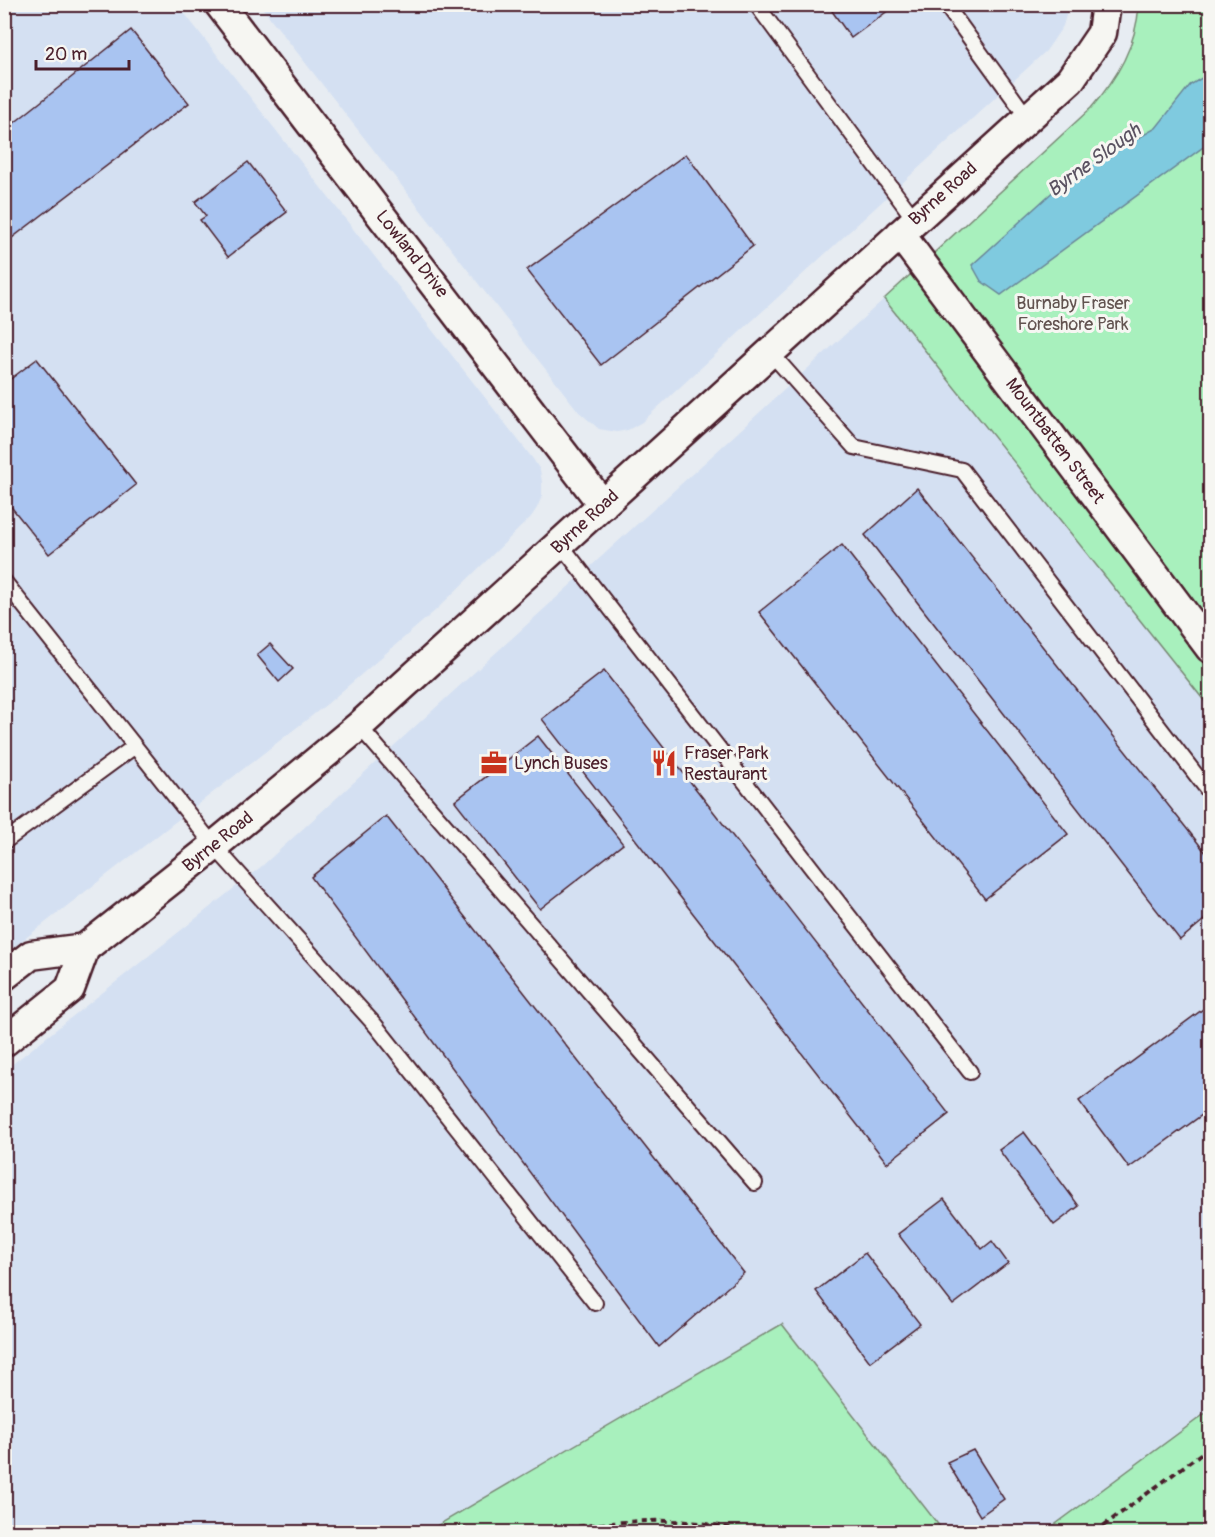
<svg xmlns="http://www.w3.org/2000/svg" width="1215" height="1537" font-family="Pangolin,sans-serif">
<style>
.built{fill:#d4e0f2}
.green{fill:#a8f0bd;stroke:#798874;stroke-width:1.5}
.water{fill:#7fcadf;stroke:#6a8697;stroke-width:1.5}
.building{fill:#a9c4f1;stroke:#4a1f2b;stroke-width:1.5}
.lines{fill:none;stroke-linecap:round;stroke-linejoin:round}
.service-casing{stroke:#4a1f2b;stroke-width:18}
.minor-casing{stroke:#4a1f2b;stroke-width:33}
.path{stroke:#4a1f2b;stroke-width:4;stroke-dasharray:6 4.5;stroke-linecap:butt}
.service{stroke:#f6f6f2;stroke-width:14}
.minor{stroke:#f6f6f2;stroke-width:28}
.labels{text-anchor:middle;dominant-baseline:central;stroke-width:6;stroke-linejoin:round;paint-order:stroke}
.street-label{font-size:18px;fill:#4a1f2b;stroke:#f6f6f2}
.park-label{font-size:18px;fill:#625350;stroke:#f6f6f2}
.poi-label{font-size:18px;fill:#4a1f2b;stroke:#f6f6f2;text-anchor:start}
.water-label{font-size:20px;font-style:italic;fill:#5a5261;stroke:#f6f6f2}
</style>
<rect width="100%" height="100%" fill="#e7ecf2"/>
<filter id="ink" filterUnits="userSpaceOnUse"><feTurbulence type="fractalNoise" baseFrequency=".0167" numOctaves="2"/><feDisplacementMap in="SourceGraphic" scale="12" xChannelSelector="R" yChannelSelector="G"/><feConvolveMatrix kernelMatrix="1 2 1 2 8 2 1 2 1" color-interpolation-filters="sRGB"/></filter>
<g filter="url(#ink)">
<!-- built -->
<path class="built" d="M5 5H178L533 459 540 470 542 482V496L537 508 531 517 436 610 327 704 5 954Z
M260 5H1069L1063 26 1046 51 642 422 628 430 617 432 599 429 579 412Z
M884 299 1210 708V1410L1045 1532H944L782 1324 428 1532H5V1070L262 866Z"/>
<!-- green -->
<path class="green" d="M1139 5H1210V708L884 299 1091 108C1118 77 1136 46 1139 5Z
M782 1324 944 1532H428L433 1528Z
M1210 1410V1532H1045Z"/>
<!-- water -->
<path class="water" d="M1210 73V142L1001 295 981 281 972 265 1069 177 1156 128 1190 85Z"/>
<!-- building -->
<path class="building" d="M839 4H897L851 38 832 11Z
M131 30 189 103 4 244V131Z
M686 154 753 246 601 365 527 270Z
M248 162 287 212 228 257 200 220 206 216 195 202Z
M37 359 136 485 49 554 4 498V384Z
M917 488 1210 858V915L1180 940 865 535Z
M842 545 1068 834 985 899 759 612Z
M270 644 293 669 279 682 257 655Z
M604 671 949 1114 887 1163 542 719Z
M538 736 623 844 540 909 455 801Z
M386 816 744 1273 659 1347 311 877Z
M1210 1004V1109L1129 1168 1079 1101Z
M1024 1132 1079 1206 1054 1225 999 1150Z
M944 1199 982 1249 992 1241 1008 1263 953 1305 898 1234Z
M865 1253 920 1324 870 1362 816 1291Z
M973 1450 1004 1499 980 1516 947 1462Z"/>
<g class="lines">
<!-- service casing -->
<g class="service-casing">
<path id="service" d="M756 4 915 220
M945 4 1027 117
M770 352 854 447 962 470 1210 793
M561 545 970 1072
M4 581 214 846 376 1026 595 1303
M359 726 755 1183
M4 842 135 746"/>
</g>
<!-- minor casing -->
<g class="minor-casing">
<path id="minor" d="M219 4 603 505
M900 234 1210 648
M4 976 31 955 85 948 214 846 359 726 1070 80 1102 33 1106 4
M4 1042 70 989 85 948"/>
</g>
<!-- path -->
<path class="path" d="M547 1532C562 1528 578 1527 593 1525 644 1519 696 1518 746 1532
M1095 1532 1210 1447"/>
<!-- service -->
<use href="#service" class="service"/>
<!-- minor -->
<use href="#minor" class="minor"/>
</g>
</g>
<!-- icons -->
<defs>
<g id="office-bare" transform="scale(2.07)"><path d="M-6-3h4V-5.5h4V-3h4V5H-6ZM-1-4.5V-3h2v-1.5ZM-6 0V1H6V0Z" fill="#c8321e" stroke="#f6f6f2" stroke-width="2.5" paint-order="stroke"/></g>
<g id="restaurant-bare" transform="scale(2.07)"><path d="M-5-6h1v4h1v-4h1v4h1v-4h1v5L-1.5 .5V6h-2V.5L-5-1ZM5-6V6H3V1.5H1.5Q1.5-4 5-6Z" fill="#c8321e" stroke="#f6f6f2" stroke-width="2.5" paint-order="stroke"/></g>
</defs>
<g fill-rule="evenodd">
<use href="#office-bare" x="494" y="763"/>
<use href="#restaurant-bare" x="664" y="763"/>
</g>
<g class="labels">
<!-- street labels -->
<g class="street-label">
<text transform="translate(943 194) rotate(-42)">Byrne Road</text>
<text transform="translate(412 254) rotate(52)">Lowland Drive</text>
<text transform="translate(1055 441) rotate(53)">Mountbatten Street</text>
<text transform="translate(585 522) rotate(-43)">Byrne Road</text>
<text transform="translate(218 842) rotate(-39)">Byrne Road</text>
</g>
<!-- park labels -->
<g class="park-label">
<text x="1073" y="303">Burnaby Fraser<tspan x="1073" dy="21">Foreshore Park</tspan></text>
</g>
<!-- poi labels -->
<g class="poi-label">
<text x="684" y="753">Fraser Park<tspan x="684" dy="21">Restaurant</tspan></text>
<text x="514" y="763">Lynch Buses</text>
</g>
<!-- water labels -->
<g class="water-label">
<text transform="translate(1094 160) rotate(-36)">Byrne Slough</text>
</g>
</g>
<!-- margin -->
<rect width="1215" height="1537" fill="none" stroke="#f6f6f2" stroke-width="24"/>
<rect x="12" y="12" width="1191" height="1513" fill="none" stroke="#4a1f2b" stroke-width="2" filter="url(#ink)"/>
<!-- scale -->
<path d="M36 60v9h93v-9" fill="none" stroke="#4a1f2b" stroke-width="3"/>
<text x="45" y="60" font-size="18" fill="#4a1f2b" stroke="#f6f6f2" stroke-width="4.5" paint-order="stroke">20 m</text>
</svg>
